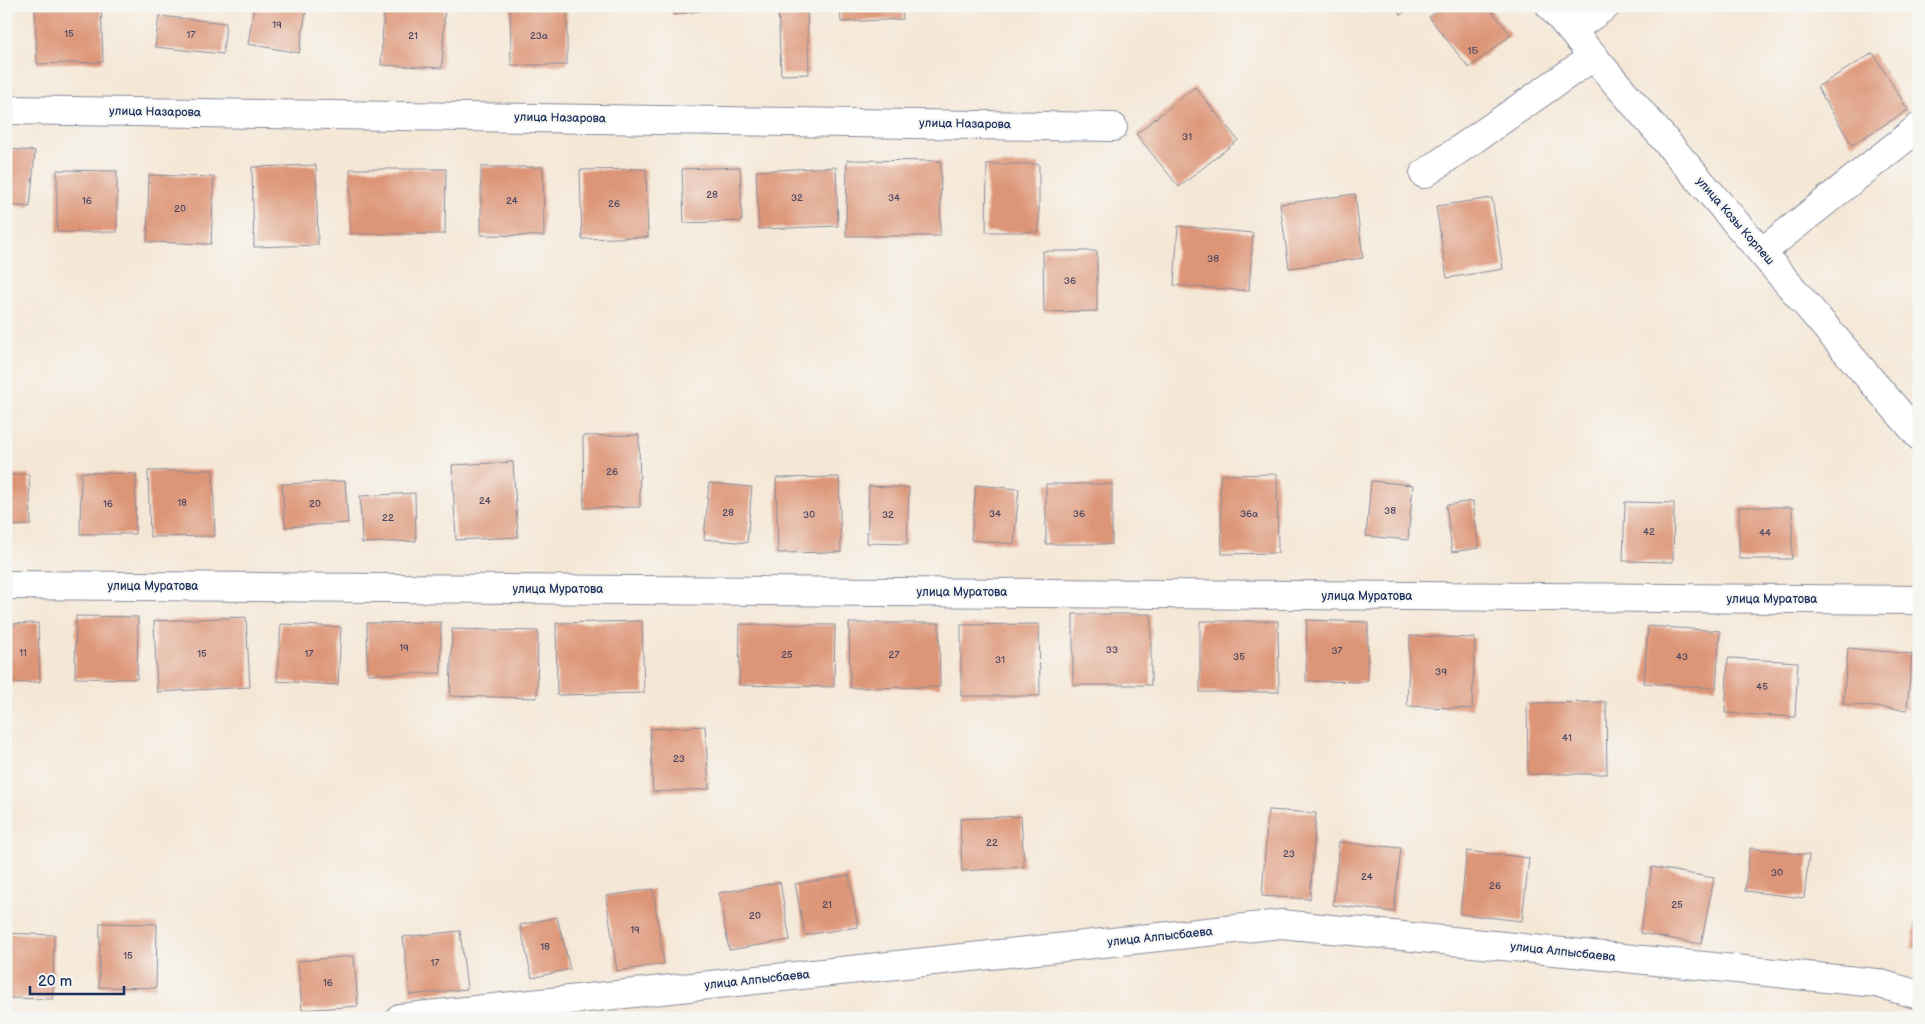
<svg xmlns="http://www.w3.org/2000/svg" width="1925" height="1024" font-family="'Balsamiq Sans',sans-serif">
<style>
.building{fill:#dd9577}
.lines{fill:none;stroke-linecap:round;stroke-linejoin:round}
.minor-casing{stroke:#888b9a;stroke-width:30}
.minor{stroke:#fff;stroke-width:28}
.labels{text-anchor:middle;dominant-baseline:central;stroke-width:4;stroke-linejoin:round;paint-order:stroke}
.number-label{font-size:10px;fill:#4c4864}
.street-label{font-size:12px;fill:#1b2f5e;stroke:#f6f6f2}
</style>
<rect width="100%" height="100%" fill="#f6f6f2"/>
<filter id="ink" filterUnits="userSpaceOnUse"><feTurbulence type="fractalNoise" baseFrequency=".02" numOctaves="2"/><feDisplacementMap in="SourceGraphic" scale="10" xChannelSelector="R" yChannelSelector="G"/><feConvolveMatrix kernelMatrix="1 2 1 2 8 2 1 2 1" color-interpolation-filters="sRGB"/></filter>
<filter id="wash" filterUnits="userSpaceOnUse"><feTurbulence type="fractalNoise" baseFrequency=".0096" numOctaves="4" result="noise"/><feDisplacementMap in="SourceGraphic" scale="20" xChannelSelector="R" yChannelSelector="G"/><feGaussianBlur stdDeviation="1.12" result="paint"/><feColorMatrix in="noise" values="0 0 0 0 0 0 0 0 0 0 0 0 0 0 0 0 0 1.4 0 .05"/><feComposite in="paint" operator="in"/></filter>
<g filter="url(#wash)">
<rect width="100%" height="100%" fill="#f5e7d6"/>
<g id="blocks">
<!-- building -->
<path class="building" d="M35 6H101L103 62 37 64Z
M254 6H307L299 53 248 44Z
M384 6H445L442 68 381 65Z
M510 6H567V65H511Z
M672 6H723V7L673 15Z
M778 6H807L809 74 781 75Z
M840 6H902L903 19 841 22Z
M1393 6H1411L1401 15Z
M1443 6H1488L1511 35 1469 68 1429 17Z
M159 16 226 23 223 54 155 47Z
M1873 53 1908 110 1852 145 1817 87Z
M1195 87 1238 140 1179 187 1136 134Z
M6 149 35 151 30 207 6 205Z
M847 160 941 161 940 236H846Z
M987 164H1039V232H986Z
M316 165 318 245 254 247 252 167Z
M481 167H543L544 236 481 235Z
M740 167 742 221 684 223 682 169Z
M836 167 838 226 759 229 756 171Z
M350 169H446L445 234H350Z
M646 169 648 237 582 239 580 170Z
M57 170 117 171V232H57Z
M149 175 214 177 211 244 147 242Z
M1355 194 1363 258 1289 268 1280 204Z
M1492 198 1503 269 1447 278 1436 206Z
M1178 226 1253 233 1249 291 1174 285Z
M1043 251H1097V311L1044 312Z
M639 435 640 507 584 508 583 436Z
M513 462 518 537 456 540 452 465Z
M213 470 215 536 150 537 148 471Z
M81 472 136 474 135 534H80Z
M29 474 31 525 6 526V475Z
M1277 474 1278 553 1222 554 1220 475Z
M839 477 841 552 778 553 776 478Z
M345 481 348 523 285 527 282 484Z
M1371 481 1413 485 1408 540 1366 536Z
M709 483 752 487 747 543 704 539Z
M1046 484H1112V544H1046Z
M976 485 1019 489 1014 544 971 540Z
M869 486 909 488 907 544 867 543Z
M415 493 416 541 362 543 360 496Z
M1473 501 1479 548 1452 552 1446 505Z
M1625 502 1674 503 1673 562 1623 561Z
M1739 507H1792V559H1739Z
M1073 614H1151V685H1073Z
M76 616 138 617 137 679 75 678Z
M246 617 250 687 157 692 154 621Z
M1307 620 1368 622 1367 682 1306 681Z
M642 621 644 693 557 695 556 623Z
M1200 621H1278L1279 692H1200Z
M441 622V673L368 674 367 623Z
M38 623 40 682 6 683V624Z
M849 623H939L940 687 850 688Z
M281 624 341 627 338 685 277 681Z
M740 624 835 625 834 687 739 685Z
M1039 624 1040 696H961V625Z
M1648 626 1720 631 1716 688 1644 683Z
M452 629 538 631 537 698 450 696Z
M1410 636 1475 638 1472 709 1407 706Z
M1848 648 1912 654 1907 710 1843 704Z
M1728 658 1798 662 1795 717 1725 713Z
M1606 702 1607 774H1528L1527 703Z
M705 726 709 789 653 792 650 729Z
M1268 810 1316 813 1310 899 1262 896Z
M1021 816 1024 867 962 871 960 819Z
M1339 842 1401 848 1394 912 1333 905Z
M1750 848 1809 855 1804 898 1745 891Z
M1467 851 1529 858 1522 921 1460 914Z
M1652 867 1714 878 1701 944 1640 933Z
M849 875 858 927 805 935 795 884Z
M780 882 790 940 729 950 719 893Z
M653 889 664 964 617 971 606 896Z
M1918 907H1919V949L1911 948Z
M557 917 570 969 532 978 520 925Z
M100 923 157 924 156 988 99 987Z
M460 931 467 989 410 995 403 937Z
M6 933 54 935 53 999 6 998Z
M354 956 358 1006 302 1010 298 961Z"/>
</g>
</g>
<g filter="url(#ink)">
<use href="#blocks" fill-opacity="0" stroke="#888b9a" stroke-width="1"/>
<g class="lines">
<!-- minor casing -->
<g class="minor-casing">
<path id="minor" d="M1550 6 1919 436
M1572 30 1606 6
M6 110 1113 127
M1424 174 1594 56
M1762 252 1919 127
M6 585 1919 600
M400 1018 1281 924 1877 983 1919 995"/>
</g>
<!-- minor -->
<use href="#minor" class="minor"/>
</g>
</g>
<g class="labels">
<!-- number labels -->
<g class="number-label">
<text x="277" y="25">19</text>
<text x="69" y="34">15</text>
<text x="191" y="35">17</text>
<text x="413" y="36">21</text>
<text x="539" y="36">23а</text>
<text x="1473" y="51">1Б</text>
<text x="1187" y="137">31</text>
<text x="712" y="195">28</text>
<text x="797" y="198">32</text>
<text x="894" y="198">34</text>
<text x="87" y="201">16</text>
<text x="512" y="201">24</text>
<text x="614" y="204">26</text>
<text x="180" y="209">20</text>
<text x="1213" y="259">38</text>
<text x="1070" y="281">36</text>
<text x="612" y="472">26</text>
<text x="485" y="501">24</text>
<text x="182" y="503">18</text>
<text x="108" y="504">16</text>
<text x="315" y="504">20</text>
<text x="1390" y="511">38</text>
<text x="728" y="513">28</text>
<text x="995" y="514">34</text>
<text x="1079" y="514">36</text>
<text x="1249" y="514">36а</text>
<text x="809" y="515">30</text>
<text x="888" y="515">32</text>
<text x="388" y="518">22</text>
<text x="1649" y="532">42</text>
<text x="1765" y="533">44</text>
<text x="404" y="648">19</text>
<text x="1112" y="650">33</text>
<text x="1337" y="651">37</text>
<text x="23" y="653">11</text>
<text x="202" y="654">15</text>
<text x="309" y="654">17</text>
<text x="787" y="655">25</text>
<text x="894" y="655">27</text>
<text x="1239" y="657">35</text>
<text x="1682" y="657">43</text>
<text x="1000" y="660">31</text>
<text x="1441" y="672">39</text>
<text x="1762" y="687">45</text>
<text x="1567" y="738">41</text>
<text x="679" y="759">23</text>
<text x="992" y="843">22</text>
<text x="1289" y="854">23</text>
<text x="1777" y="873">30</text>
<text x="1367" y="877">24</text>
<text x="1495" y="886">26</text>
<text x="827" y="905">21</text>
<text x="1677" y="905">25</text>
<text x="755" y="916">20</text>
<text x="635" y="930">19</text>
<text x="545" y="947">18</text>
<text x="128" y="956">15</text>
<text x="435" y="963">17</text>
<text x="328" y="983">16</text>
</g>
<!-- street labels -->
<g class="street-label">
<text transform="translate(155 112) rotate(1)">улица Назарова</text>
<text transform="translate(560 118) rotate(1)">улица Назарова</text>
<text transform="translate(965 124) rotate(1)">улица Назарова</text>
<text transform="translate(1735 221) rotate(49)">улица Козы Корпеш</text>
<text x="153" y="586">улица Муратова</text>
<text x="558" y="589">улица Муратова</text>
<text x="962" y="592">улица Муратова</text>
<text x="1367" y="596">улица Муратова</text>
<text x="1772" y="599">улица Муратова</text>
<text transform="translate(1160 937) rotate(-6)">улица Алпысбаева</text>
<text transform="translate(1563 952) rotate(6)">улица Алпысбаева</text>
<text transform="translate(757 980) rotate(-6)">улица Алпысбаева</text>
</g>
</g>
<!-- margin -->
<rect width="1925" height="1024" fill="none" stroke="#f6f6f2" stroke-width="25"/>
<!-- scale -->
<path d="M30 986v8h94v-8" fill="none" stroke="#1b2f5e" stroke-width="2.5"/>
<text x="38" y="986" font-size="15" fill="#1b2f5e" stroke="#f6f6f2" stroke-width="4" paint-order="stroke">20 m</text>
</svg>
